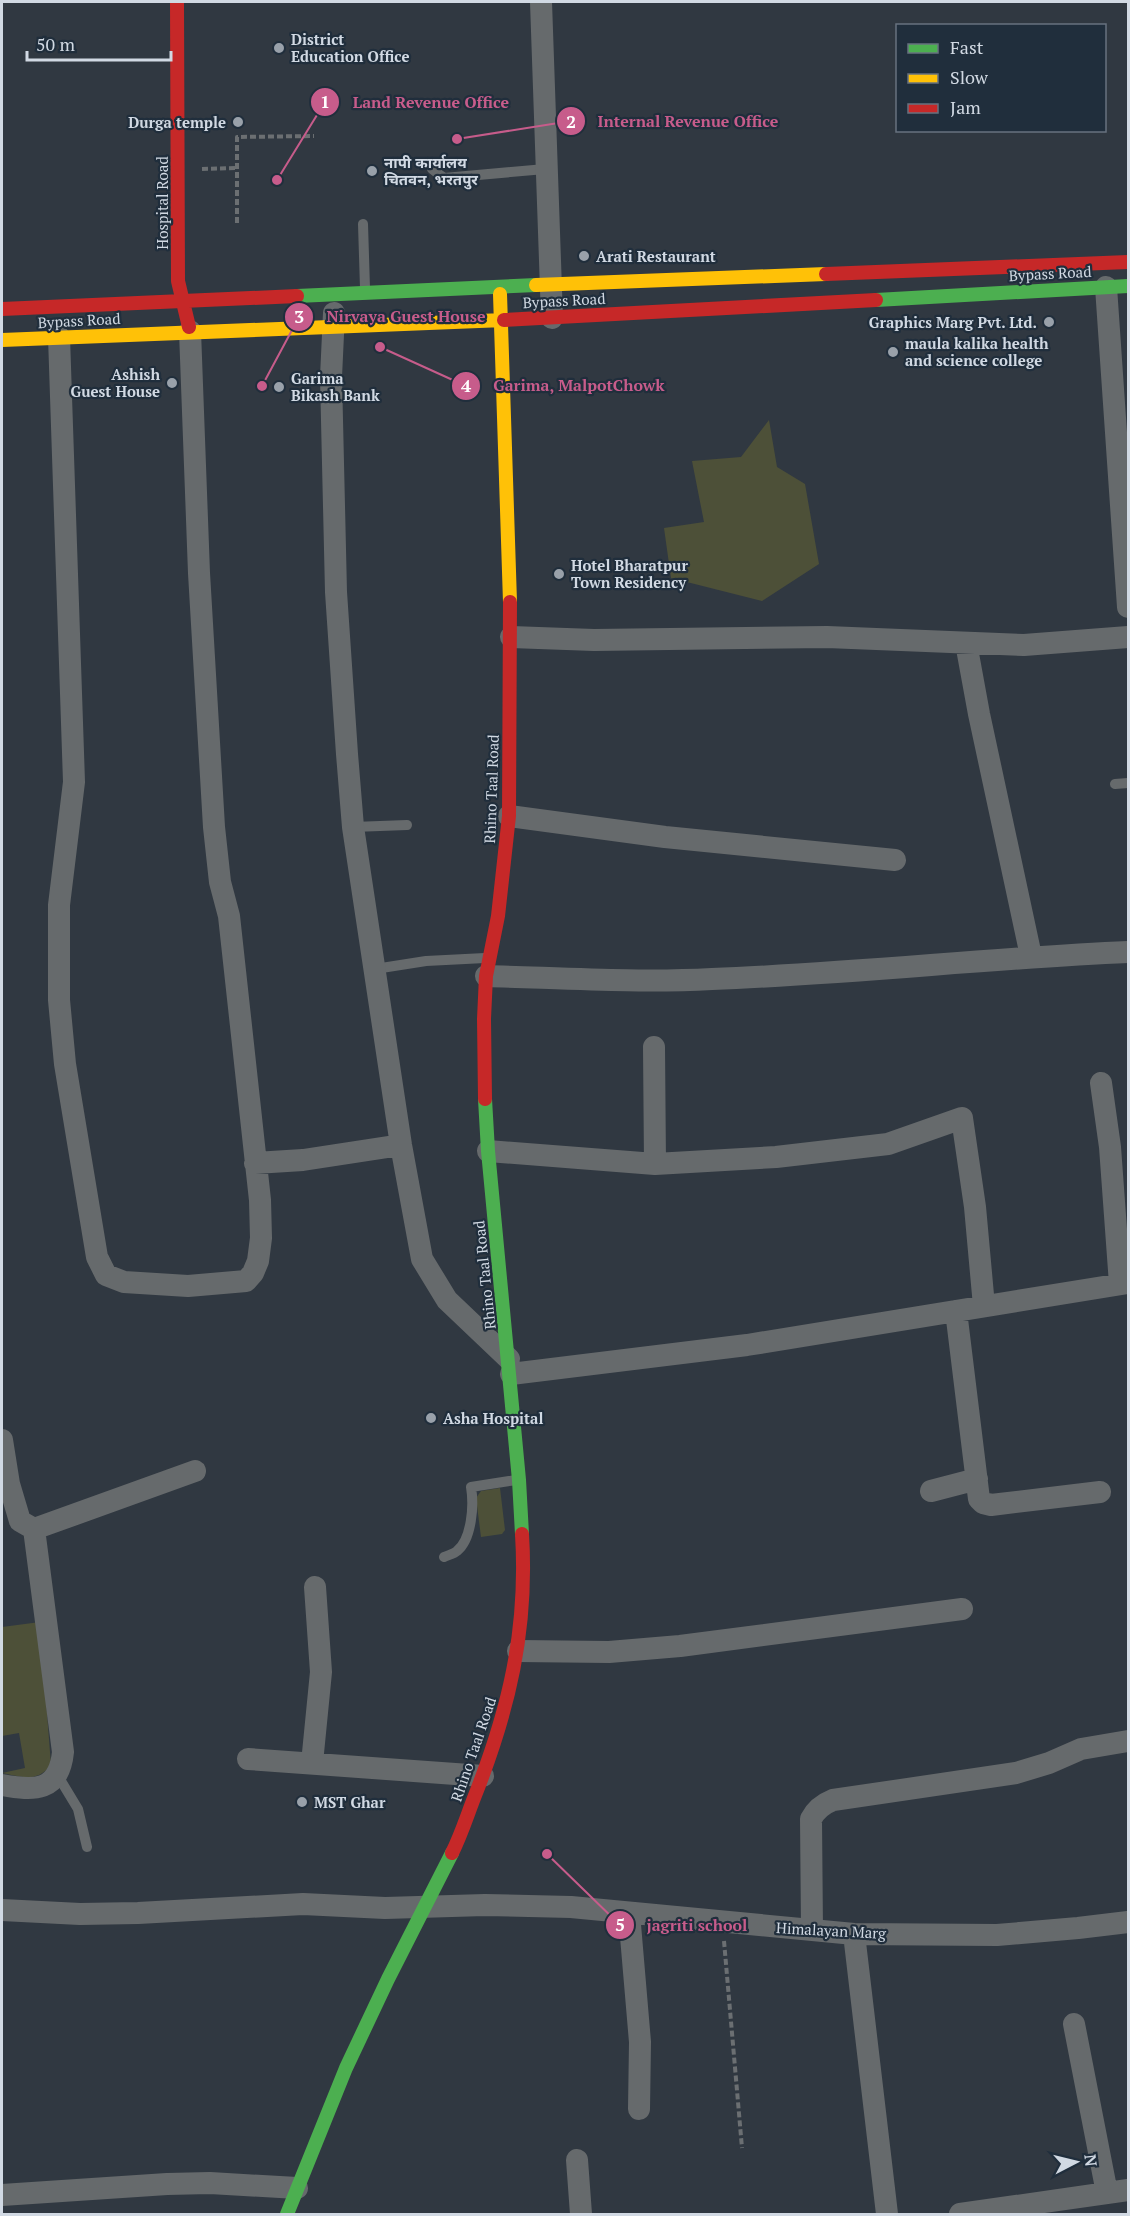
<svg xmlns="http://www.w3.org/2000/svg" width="1130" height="2216" font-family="'PT Serif','Noto Sans Devanagari',serif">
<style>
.green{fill:#4d5038}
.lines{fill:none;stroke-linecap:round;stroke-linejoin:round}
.path{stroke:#6b6f72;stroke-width:4;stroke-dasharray:6 3;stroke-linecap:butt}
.lane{stroke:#666a6c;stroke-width:10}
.street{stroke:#666a6c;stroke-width:22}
.fast{stroke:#4caf50;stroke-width:14}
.slow{stroke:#ffc107;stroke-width:14}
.jam{stroke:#c62828;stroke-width:14}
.poi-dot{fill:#99a1aa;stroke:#202e3c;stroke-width:2}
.labels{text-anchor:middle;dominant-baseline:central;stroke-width:4.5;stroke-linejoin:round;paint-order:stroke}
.poi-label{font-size:15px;font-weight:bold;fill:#d1d9e3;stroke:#202e3c;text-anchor:start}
.street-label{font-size:15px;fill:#d1d9e3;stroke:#202e3c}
.leader{fill:none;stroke:#c75c8b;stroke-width:2}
.callout-dot{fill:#c75c8b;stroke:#202e3c;stroke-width:2}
.mark-label{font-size:18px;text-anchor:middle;font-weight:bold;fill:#fff}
.callout-label{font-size:16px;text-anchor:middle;font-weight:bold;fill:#c75c8b;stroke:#202e3c;stroke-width:4.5;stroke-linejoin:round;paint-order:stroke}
</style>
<rect width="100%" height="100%" fill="#303841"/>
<!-- green -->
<path class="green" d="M769 420 777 467 805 484 819 564 762 601 671 578 664 528 704 522 692 461 741 457Z
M500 1488 505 1530 502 1534 481 1537 476 1498 481 1491Z
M40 1622 51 1765C36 1783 23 1777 2 1773L25 1768 19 1733 2 1736V1627Z"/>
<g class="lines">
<!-- path -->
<path class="path" d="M202 169 237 168
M237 223V137L314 136
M724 1941 742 2148"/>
<!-- lane -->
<path class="lane" d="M432 169 444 178 545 169
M363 224 365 288
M1115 784 1128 783
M353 827 407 825
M375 969 426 961 485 958
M444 1557C448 1555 454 1554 457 1551 472 1539 474 1505 471 1487L516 1480
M58 1776 78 1809 87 1847"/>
<!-- street -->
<path class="street" d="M541 2 552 318
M1106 287 1128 607
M334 313 331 377 336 592 347 754 353 827 401 1145 422 1259 447 1300 509 1359
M59 337 74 782 59 905V1000L65 1064 97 1257 106 1275 124 1282 188 1286 246 1281 253 1273 258 1261 261 1238 260 1200 229 916 220 882 214 827 199 573 190 331
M511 637 594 640 827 637 1024 645 1128 637
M966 643 979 714 1031 956
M509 816 665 837 895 860
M486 976C561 978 637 983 712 979 851 974 990 958 1128 952
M654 1047 655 1164
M1101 1083 1110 1147 1120 1284
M488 1151 655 1164 776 1157 888 1144 962 1118 975 1207 984 1306
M255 1163 303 1160 401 1145
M956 1311 979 1499 983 1503 991 1505 1100 1492
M511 1374 747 1345 1128 1283
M2 1440 9 1484 20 1521 34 1529 63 1752C59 1792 34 1791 2 1785
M931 1491 977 1479
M34 1529 195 1471
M518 1651 609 1652 680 1646 962 1609
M248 1759 483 1776
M312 1763 321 1672 315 1587
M2 1910 80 1914 138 1913 303 1904 385 1908 485 1905 571 1907 854 1934 997 1935 1078 1928 1128 1922
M629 1913 640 2042 639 2109
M812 1930 811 1819C816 1809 823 1804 833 1800L1016 1773 1049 1763 1081 1749 1128 1741
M854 1934 887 2214
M1074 2024 1107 2193
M577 2160 581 2214
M2 2195 167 2184 210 2183 297 2188
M960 2214 1128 2190"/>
<!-- fast -->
<path class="fast" d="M297 296 536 285
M876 300 1128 286
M485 1099 488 1151 519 1480 522 1534
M287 2214 346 2068 388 1979 452 1853"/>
<!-- slow -->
<path class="slow" d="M536 285 826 274
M500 294 510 602
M2 340 504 320"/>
<!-- jam -->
<path class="jam" d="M177 2 178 281 189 327
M826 274 1128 262
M2 309 297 296
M504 320 876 300
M485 1099 484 1019 486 976 498 916 509 816 510 602
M452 1853C461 1835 467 1816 474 1798 509 1710 528 1630 522 1534"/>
</g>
<!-- markers -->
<g class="poi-dot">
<circle cx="279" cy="48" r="6"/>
<circle cx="238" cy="122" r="6"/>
<circle cx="372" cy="171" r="6"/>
<circle cx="584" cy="256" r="6"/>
<circle cx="1049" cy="322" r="6"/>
<circle cx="893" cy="352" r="6"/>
<circle cx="172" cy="383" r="6"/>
<circle cx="279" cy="387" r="6"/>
<circle cx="559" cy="574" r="6"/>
<circle cx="431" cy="1418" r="6"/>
<circle cx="302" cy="1802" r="6"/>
</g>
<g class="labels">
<!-- poi labels -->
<g class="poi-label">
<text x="291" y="39">District<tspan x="291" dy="17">Education Office</tspan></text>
<text x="226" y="122" text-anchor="end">Durga temple</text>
<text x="384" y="162">नापी कार्यालय<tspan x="384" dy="17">चितवन, भरतपुर</tspan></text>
<text x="596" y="256">Arati Restaurant</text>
<text x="1037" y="322" text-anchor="end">Graphics Marg Pvt. Ltd.</text>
<text x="905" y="343">maula kalika health<tspan x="905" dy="17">and science college</tspan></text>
<text x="160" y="374" text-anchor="end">Ashish<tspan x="160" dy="17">Guest House</tspan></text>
<text x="291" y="378">Garima<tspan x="291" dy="17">Bikash Bank</tspan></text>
<text x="571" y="565">Hotel Bharatpur<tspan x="571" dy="17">Town Residency</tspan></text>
<text x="443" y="1418">Asha Hospital</text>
<text x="314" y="1802">MST Ghar</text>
</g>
<!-- street labels -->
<g class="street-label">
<text transform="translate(162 203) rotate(-90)">Hospital Road</text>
<text transform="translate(1050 273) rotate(-3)">Bypass Road</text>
<text transform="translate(564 300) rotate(-3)">Bypass Road</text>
<text transform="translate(79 320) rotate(-3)">Bypass Road</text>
<text transform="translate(491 789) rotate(-88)">Rhino Taal Road</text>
<text transform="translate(484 1275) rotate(-96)">Rhino Taal Road</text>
<text transform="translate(473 1749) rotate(-71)">Rhino Taal Road</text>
<text transform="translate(831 1930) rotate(3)">Himalayan Marg</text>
</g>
</g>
<!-- callouts -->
<path class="leader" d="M277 180L325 102M457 139L571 121M262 386L299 317M380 347L466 386M547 1854L620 1925"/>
<g class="callout-dot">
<circle cx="277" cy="180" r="6"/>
<circle cx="457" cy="139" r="6"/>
<circle cx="262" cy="386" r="6"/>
<circle cx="380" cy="347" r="6"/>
<circle cx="547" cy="1854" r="6"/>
<circle cx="325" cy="102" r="15"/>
<circle cx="571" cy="121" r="15"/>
<circle cx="299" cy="317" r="15"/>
<circle cx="466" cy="386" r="15"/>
<circle cx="620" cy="1925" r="15"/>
</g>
<g class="mark-label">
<text x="325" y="108">1</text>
<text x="571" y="128">2</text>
<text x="299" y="323">3</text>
<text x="466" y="392">4</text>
<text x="620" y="1931">5</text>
</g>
<g class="callout-label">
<text x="431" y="108">Land Revenue Office</text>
<text x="688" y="127">Internal Revenue Office</text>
<text x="406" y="322">Nirvaya Guest House</text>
<text x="579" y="391">Garima, MalpotChowk</text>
<text x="697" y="1931">jagriti school</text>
</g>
<!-- border -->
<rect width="1130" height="2216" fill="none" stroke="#d1d9e3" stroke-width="6"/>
<!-- legend -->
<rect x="896" y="24" width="210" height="108" fill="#202e3c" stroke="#67727f" stroke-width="1.5"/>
<rect x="908" y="44" width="30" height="9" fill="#4caf50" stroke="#67727f" stroke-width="1.5"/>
<text x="950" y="54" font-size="18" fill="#d1d9e3">Fast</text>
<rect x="908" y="74" width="30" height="9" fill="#ffc107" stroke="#67727f" stroke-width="1.5"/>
<text x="950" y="84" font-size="18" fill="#d1d9e3">Slow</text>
<rect x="908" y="104" width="30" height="9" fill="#c62828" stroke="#67727f" stroke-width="1.5"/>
<text x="950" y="114" font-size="18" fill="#d1d9e3">Jam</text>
<!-- north arrow -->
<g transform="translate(1076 2162) rotate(83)" stroke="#202e3c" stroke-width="4.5" paint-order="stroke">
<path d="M0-4.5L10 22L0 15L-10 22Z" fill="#d1d9e3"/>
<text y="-9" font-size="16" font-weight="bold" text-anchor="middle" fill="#d1d9e3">N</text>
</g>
<!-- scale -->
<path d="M27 51v9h144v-9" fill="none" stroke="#d1d9e3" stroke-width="3"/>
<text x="36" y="51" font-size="18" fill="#d1d9e3" stroke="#202e3c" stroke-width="4.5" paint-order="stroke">50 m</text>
</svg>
